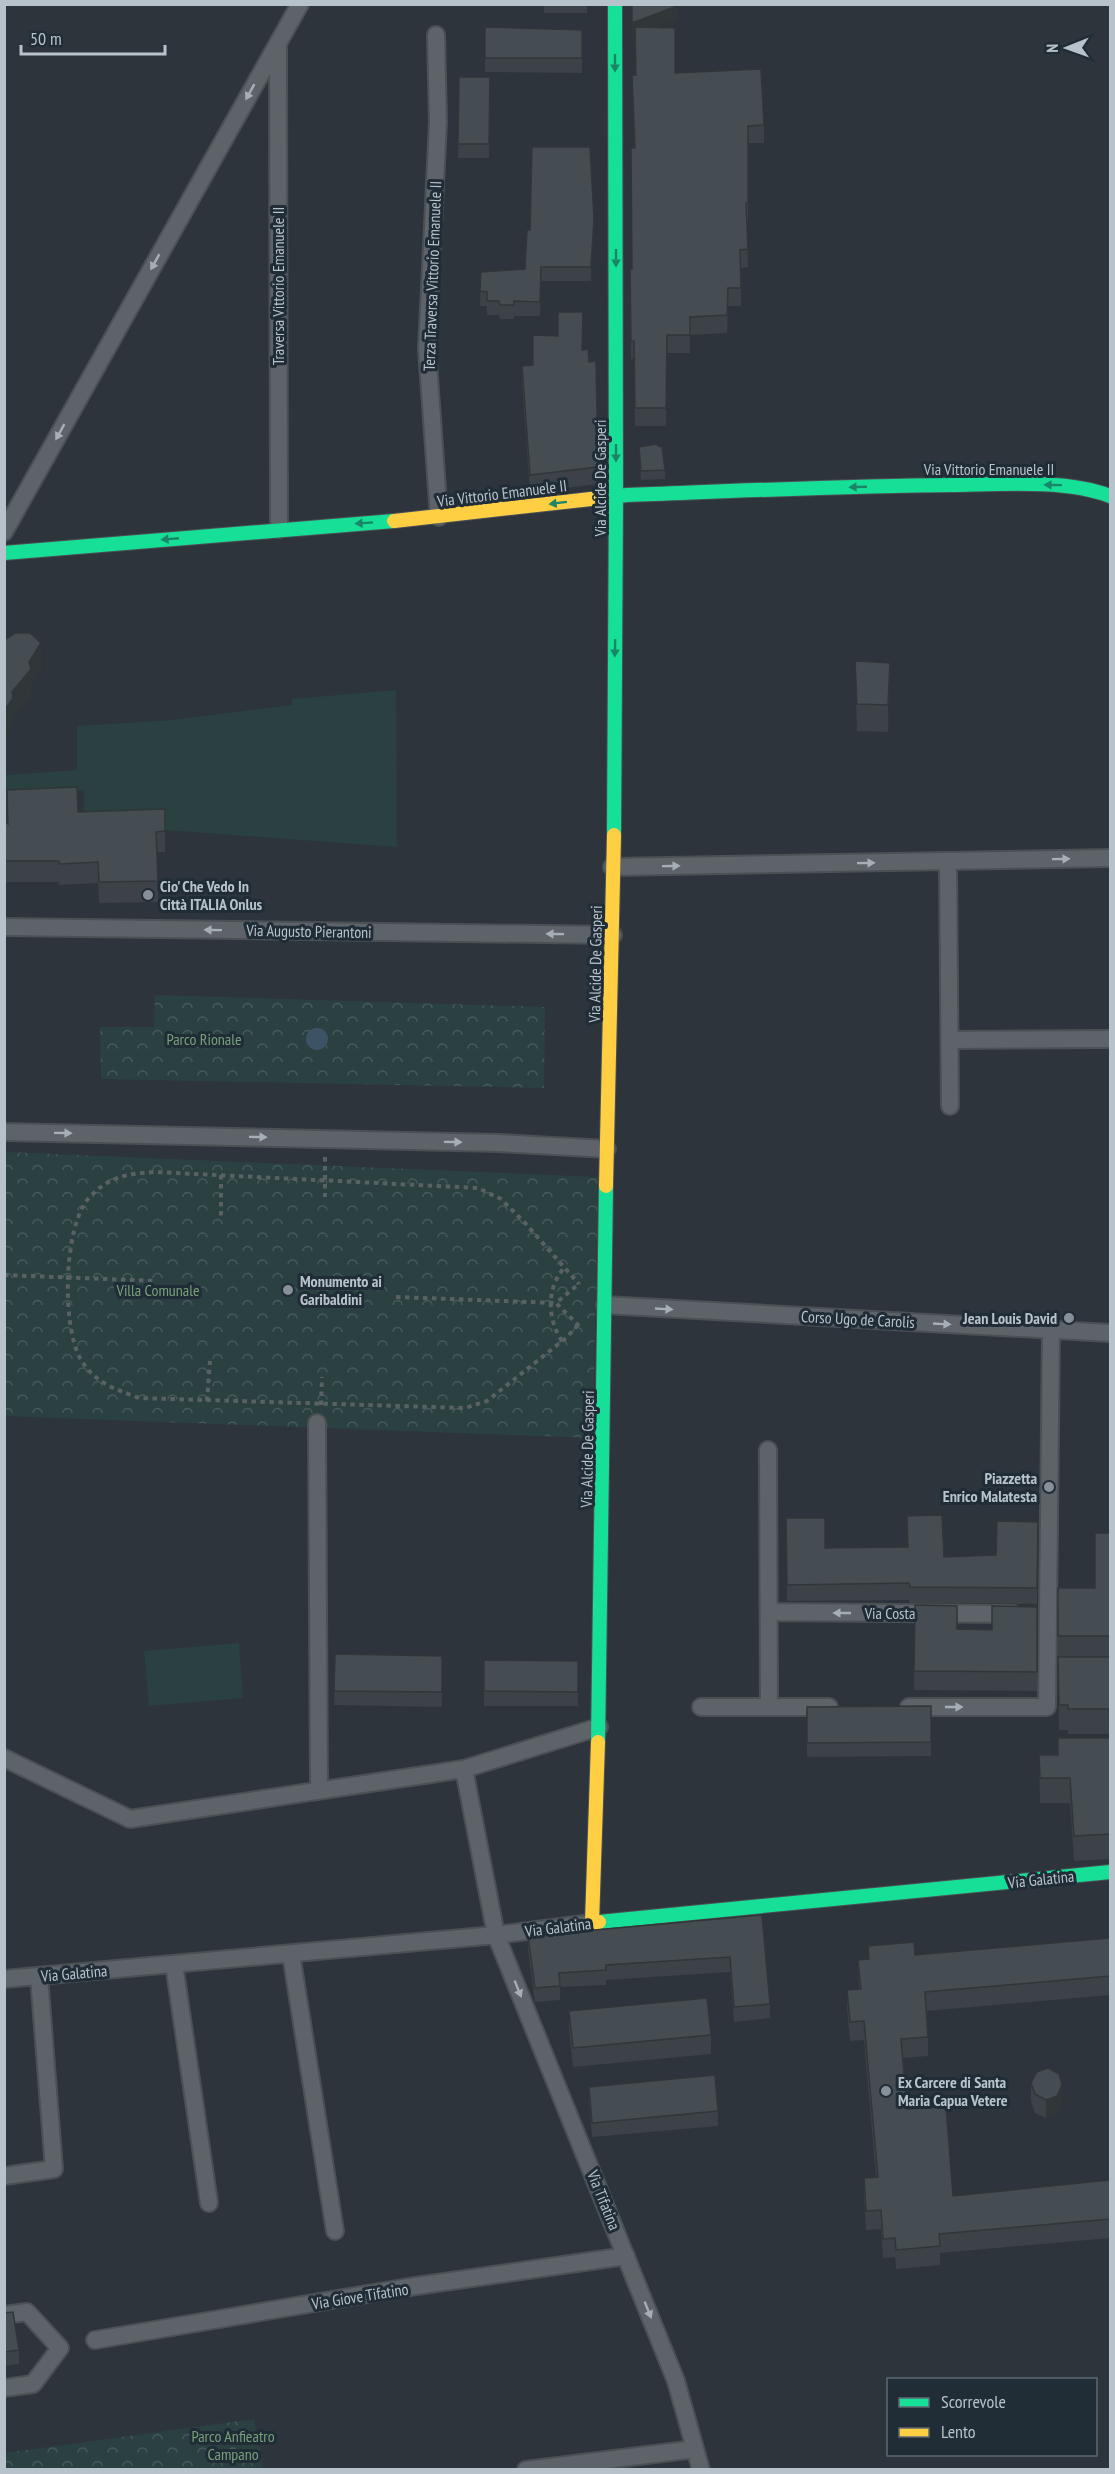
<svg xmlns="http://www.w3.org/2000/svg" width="1115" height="2474" font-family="'PT Sans Narrow',sans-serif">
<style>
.green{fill:#2a4041}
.park{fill:url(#park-crowns)}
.water{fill:#3c5365}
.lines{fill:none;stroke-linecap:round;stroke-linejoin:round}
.street-casing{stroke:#4b5055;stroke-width:20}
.fast-casing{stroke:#4b5055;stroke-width:16}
.slow-casing{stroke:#4b5055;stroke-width:16}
.path{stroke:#5a6165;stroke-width:4;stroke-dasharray:4.5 4.5;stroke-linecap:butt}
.street{stroke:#5d6369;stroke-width:16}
.fast{stroke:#16e098;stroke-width:14}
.slow{stroke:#ffcf43;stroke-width:14}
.wall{fill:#3c4247}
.shaded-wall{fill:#313639}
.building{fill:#464d52;stroke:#313639;stroke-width:1.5}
.oneway{fill:#1b8667}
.oneway2{fill:#a6afb7}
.poi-dot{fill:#879099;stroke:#202c36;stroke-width:2}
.labels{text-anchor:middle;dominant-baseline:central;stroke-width:6;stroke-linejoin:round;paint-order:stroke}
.street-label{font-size:16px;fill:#b8c2cb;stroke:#202c36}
.poi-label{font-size:16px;font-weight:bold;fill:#b8c2cb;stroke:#202c36;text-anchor:start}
.park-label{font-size:16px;fill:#77a07b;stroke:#202c36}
</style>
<defs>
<pattern id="park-crowns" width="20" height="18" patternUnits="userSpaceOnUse" patternTransform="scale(1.5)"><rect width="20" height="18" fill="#2a4041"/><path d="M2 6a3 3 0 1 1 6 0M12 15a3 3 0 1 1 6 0" fill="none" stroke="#475a5b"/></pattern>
</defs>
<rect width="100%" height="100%" fill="#2d343b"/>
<!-- green -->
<path class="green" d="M396 690 397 847 165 830 84 834V790L5 799V775L77 770V726L173 720 292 705V699Z
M239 1643 243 1698 149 1706 144 1651Z"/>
<!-- park -->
<path class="park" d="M155 995 545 1007 544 1088 101 1079 100 1027H154Z
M5 1152 598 1177 593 1438 5 1416Z
M254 2419 263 2469H5V2453Z"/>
<!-- water -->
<path class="water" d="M306 1039a11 11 0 1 1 22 0a11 11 0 1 1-22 0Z"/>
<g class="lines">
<!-- street casing -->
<g class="street-casing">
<path id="street" d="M436 35 438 122 427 349 439 517
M278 44 279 529
M4 532 300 4
M948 861 950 1106
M612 867 1110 858
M4 927 613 935
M950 1040 1110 1039
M4 1132 499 1143 607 1149
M605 1305 1110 1333
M317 1423 319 1791
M768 1450 769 1707
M769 1612 1013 1614
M701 1707H829
M909 1707H1047L1051 1330
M4 1758 130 1819 464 1769 599 1727
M464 1769 496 1935 676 2381 701 2470
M291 1954 335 2231
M174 1964 209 2203
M4 1979 496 1935 592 1923
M4 2176 54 2169 39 1976
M4 2315 27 2312 60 2348 33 2384 4 2388
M95 2340 409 2287 626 2256
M526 2470 695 2449"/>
</g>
<!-- fast casing -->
<g class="fast-casing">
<path id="fast" d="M591 499 627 495C735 491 843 486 952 485 999 484 1067 479 1110 496
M4 553 394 521
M614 835 616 496 615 4
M598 1742 606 1186
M599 1922 1110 1872"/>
</g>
<!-- slow casing -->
<g class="slow-casing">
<path id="slow" d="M394 521 591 499
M606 1186 614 835
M598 1742 592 1923 599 1922"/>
</g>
<!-- path -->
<path class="path" d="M325 1157V1197
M221 1175V1216
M4 1275 157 1281
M396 1297 556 1303
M578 1325 566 1338 487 1401 465 1408 139 1398C115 1389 94 1383 80 1358 62 1325 63 1227 89 1198 109 1176 127 1174 155 1172L478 1188 501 1199 525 1223 579 1284
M579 1326 556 1303 580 1283
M562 1341C547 1319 546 1287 565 1267
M207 1401 210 1361
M321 1405 322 1377"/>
<!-- street -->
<use href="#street" class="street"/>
<!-- fast -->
<use href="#fast" class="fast"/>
<!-- slow -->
<use href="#slow" class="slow"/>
</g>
<!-- wall -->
<path class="wall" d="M544 4H587V13H544Z
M677 4V19L655 27 675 73 764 125V143H748V221H747L748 267 741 268V306H728L727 333 690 335V353H667L666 426H635L634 359H631L630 287 632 269 634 148 632 75H635V35L632 36Z
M485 27 582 30V73L485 72Z
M459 77H490L489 158H458Z
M594 233 591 281H541L540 316H514V319H500L499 315H487V306H480L481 272 525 269Z
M583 350 589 362 596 361 598 484 530 492 522 383V366L533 365Z
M639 447 665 470V479L641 480Z
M4 640 41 670 31 687V696L13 717V725L4 738Z
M855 661 890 690 888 732 857 731Z
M7 790 78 812 165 831V852H157L158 902 99 903 98 883 59 885V882H4V821L7 824Z
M907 1516 944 1557 996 1555 1038 1522 1037 1604 910 1603 909 1600 787 1601 786 1518 825 1548 908 1547Z
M1110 1533V1859L1074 1861 1070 1803H1040L1039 1755H1058V1738H1109V1734H1068V1730H1059L1058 1683V1588H1095Z
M915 1605 957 1629 992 1630 1037 1607V1691L914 1690Z
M335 1654 442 1656V1707L334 1705Z
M484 1660 578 1661V1706H484Z
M931 1706V1756L807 1757V1707Z
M762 1915 770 2004V2018L734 2022 730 1972 606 1980V1985L560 1987V2000L535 2002 528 1950V1936Z
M1110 1938V1995L926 2011 928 2037V2056L903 2058 907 2109 953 2196 1110 2180V2238L940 2253V2265L896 2269 895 2257 883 2258 881 2229 866 2230 864 2197V2178L876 2177 864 2040 850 2041 847 2009V1990L859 1989 858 1960 868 1959V1946L915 1955Z
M569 2011 711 2035V2054L573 2067 569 2030Z
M1031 2083 1062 2104 1057 2115 1046 2118 1035 2113 1031 2101Z
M589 2087 718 2111V2126L592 2137 589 2101Z
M4 2313 19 2350V2364L4 2366Z"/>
<!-- shaded-wall -->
<path class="shaded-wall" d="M677 6V19L632 36V23Z
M594 219V233L591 281V267Z
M41 643V670L31 687V696L13 717V725L5 738V711L12 692Z
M890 663V690L888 732V705Z
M1062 2085V2104L1057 2115 1046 2118V2100Z"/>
<!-- building -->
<path class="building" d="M632 4H677V6L632 23Z
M485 27 582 30V58H485Z
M635 27 675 28V73L761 69 764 125 748 126V203H746L748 249 740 250 741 288H728L727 315 690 317V335H667L666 408H635L634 341H631L630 269H632L631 148H635L632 75H636Z
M459 77H490L489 144H458Z
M532 147H590L594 219 591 267H541L540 302 514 301V305H500L499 301H487V292L480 291 481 272 525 269 527 230H530Z
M558 312H583L582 350 588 349 589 362 596 361 598 467 530 475 522 366 533 365V335L558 336Z
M657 444 658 446 662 447 665 470 641 471 639 447Z
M15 633H30L41 643 29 662 31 669 12 692 13 698 4 711V640Z
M855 661 890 663 888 705 857 704Z
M77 787 78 812 165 809V831L156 832 158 881 99 882 98 862 59 864V861H4V821L8 824 7 790Z
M942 1515 944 1557 996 1555 997 1521 1038 1522 1037 1588 910 1587 909 1583 787 1585 786 1518H825V1548L908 1547 907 1516Z
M1095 1533H1110V1636H1058V1588H1095Z
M915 1605 957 1606V1629L992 1630V1606L1037 1607V1672L914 1671Z
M335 1654 442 1656V1692L334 1691Z
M1058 1657H1110V1834L1074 1836 1070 1778H1040L1039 1755H1058V1738H1110L1109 1709H1068V1705H1059Z
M484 1660 578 1661V1692L484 1691Z
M931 1706V1742L807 1743V1707Z
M762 1915 770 2004 734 2007 730 1957 606 1965V1970L559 1973 560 1986 535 1988 528 1936Z
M1110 1938V1976L925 1992 928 2037 901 2039 907 2109 946 2106 953 2196 1110 2180V2219L939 2234 940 2246 896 2250 895 2238 883 2239 881 2210 866 2211 864 2178 878 2177 864 2021 850 2022 847 1990 861 1989 858 1960 869 1959 868 1946 914 1942 915 1955Z
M707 1998 711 2035 573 2048 569 2011Z
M1048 2068 1059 2074 1062 2085 1057 2096 1046 2100 1035 2094 1031 2083 1037 2072Z
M715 2075 718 2111 592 2123 589 2087Z
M13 2312 19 2350 4 2352V2313Z"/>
<!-- one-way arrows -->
<defs><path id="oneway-solid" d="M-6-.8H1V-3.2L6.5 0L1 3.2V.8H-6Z" transform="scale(1.5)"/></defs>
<g class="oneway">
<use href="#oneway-solid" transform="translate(615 63) rotate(90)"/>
<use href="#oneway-solid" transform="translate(616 258) rotate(90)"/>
<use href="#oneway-solid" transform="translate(616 453) rotate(90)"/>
<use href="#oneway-solid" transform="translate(1053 485) rotate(-179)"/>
<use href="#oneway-solid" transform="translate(858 487) rotate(178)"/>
<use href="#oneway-solid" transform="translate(558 503) rotate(173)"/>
<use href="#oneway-solid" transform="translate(364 523) rotate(176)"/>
<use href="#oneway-solid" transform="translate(170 539) rotate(175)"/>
<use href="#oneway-solid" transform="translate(615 648) rotate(91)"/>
</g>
<g class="oneway2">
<use href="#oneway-solid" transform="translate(250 92) rotate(119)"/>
<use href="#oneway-solid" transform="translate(155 262) rotate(119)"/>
<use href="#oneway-solid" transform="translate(60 432) rotate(119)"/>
<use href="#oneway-solid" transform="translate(1061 859) rotate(-1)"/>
<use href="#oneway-solid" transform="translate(866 863) rotate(-1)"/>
<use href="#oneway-solid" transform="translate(671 866) rotate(-1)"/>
<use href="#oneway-solid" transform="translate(213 930) rotate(-179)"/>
<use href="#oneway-solid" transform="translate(555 934) rotate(-179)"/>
<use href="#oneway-solid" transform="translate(63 1133) rotate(1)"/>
<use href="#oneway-solid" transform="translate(258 1137) rotate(1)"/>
<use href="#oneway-solid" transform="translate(453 1142) rotate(1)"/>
<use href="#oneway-solid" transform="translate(664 1309) rotate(3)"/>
<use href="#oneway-solid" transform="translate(942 1324) rotate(3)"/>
<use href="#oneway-solid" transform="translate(842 1613) rotate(-180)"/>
<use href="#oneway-solid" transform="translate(954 1707)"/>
<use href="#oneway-solid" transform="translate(518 1989) rotate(68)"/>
<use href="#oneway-solid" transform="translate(648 2310) rotate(68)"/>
</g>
<!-- markers -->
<g class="poi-dot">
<circle cx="148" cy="895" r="6"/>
<circle cx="288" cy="1290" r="6"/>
<circle cx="1069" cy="1318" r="6"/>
<circle cx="1049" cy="1487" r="6"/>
<circle cx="886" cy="2091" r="6"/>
</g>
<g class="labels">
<!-- street labels -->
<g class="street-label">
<text transform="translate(432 276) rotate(-88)">Terza Traversa Vittorio Emanuele II</text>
<text transform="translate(278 286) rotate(-90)">Traversa Vittorio Emanuele II</text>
<text x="989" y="469">Via Vittorio Emanuele II</text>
<text transform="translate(600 478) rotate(-90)">Via Alcide De Gasperi</text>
<text transform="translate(502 493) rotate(-7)">Via Vittorio Emanuele II</text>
<text transform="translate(309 931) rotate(1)">Via Augusto Pierantoni</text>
<text transform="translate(595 964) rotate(-89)">Via Alcide De Gasperi</text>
<text transform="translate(858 1319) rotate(3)">Corso Ugo de Carolis</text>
<text transform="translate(587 1449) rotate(-89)">Via Alcide De Gasperi</text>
<text x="890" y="1613">Via Costa</text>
<text transform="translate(1041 1879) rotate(-6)">Via Galatina</text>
<text transform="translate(558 1927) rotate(-7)">Via Galatina</text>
<text transform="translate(74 1973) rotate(-5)">Via Galatina</text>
<text transform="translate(604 2200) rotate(68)">Via Tifatina</text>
<text transform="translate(360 2296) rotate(-9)">Via Giove Tifatino</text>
</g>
<!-- poi labels -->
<g class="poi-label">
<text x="160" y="886">Cio' Che Vedo In<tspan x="160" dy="18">Città ITALIA Onlus</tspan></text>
<text x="300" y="1281">Monumento ai<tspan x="300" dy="18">Garibaldini</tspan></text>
<text x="1057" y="1318" text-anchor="end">Jean Louis David</text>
<text x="1037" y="1478" text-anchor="end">Piazzetta<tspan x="1037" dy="18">Enrico Malatesta</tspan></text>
<text x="898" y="2082">Ex Carcere di Santa<tspan x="898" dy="18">Maria Capua Vetere</tspan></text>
</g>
<!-- park labels -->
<g class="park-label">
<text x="204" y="1039">Parco Rionale</text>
<text x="158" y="1290">Villa Comunale</text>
<text x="233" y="2436">Parco Anfieatro<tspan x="233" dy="18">Campano</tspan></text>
</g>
</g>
<!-- border -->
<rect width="1115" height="2474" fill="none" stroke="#b8c2cb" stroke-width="12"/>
<!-- legend -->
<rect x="887" y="2378" width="210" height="78" fill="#202c36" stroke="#5d6872" stroke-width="1.5"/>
<rect x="899" y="2398" width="30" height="9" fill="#16e098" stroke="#5d6872" stroke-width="1.5"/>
<text x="941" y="2408" font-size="18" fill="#b8c2cb">Scorrevole</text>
<rect x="899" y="2428" width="30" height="9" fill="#ffcf43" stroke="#5d6872" stroke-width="1.5"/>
<text x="941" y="2438" font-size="18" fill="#b8c2cb">Lento</text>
<!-- north arrow -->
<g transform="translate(1067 48) rotate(269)" stroke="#202c36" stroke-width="4.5" paint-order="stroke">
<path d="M0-4.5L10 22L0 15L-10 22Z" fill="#b8c2cb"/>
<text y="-9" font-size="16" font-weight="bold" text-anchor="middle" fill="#b8c2cb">N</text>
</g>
<!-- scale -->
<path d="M21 45v9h144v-9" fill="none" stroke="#b8c2cb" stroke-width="3"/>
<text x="30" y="45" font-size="18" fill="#b8c2cb" stroke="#202c36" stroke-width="4.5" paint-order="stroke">50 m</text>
</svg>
